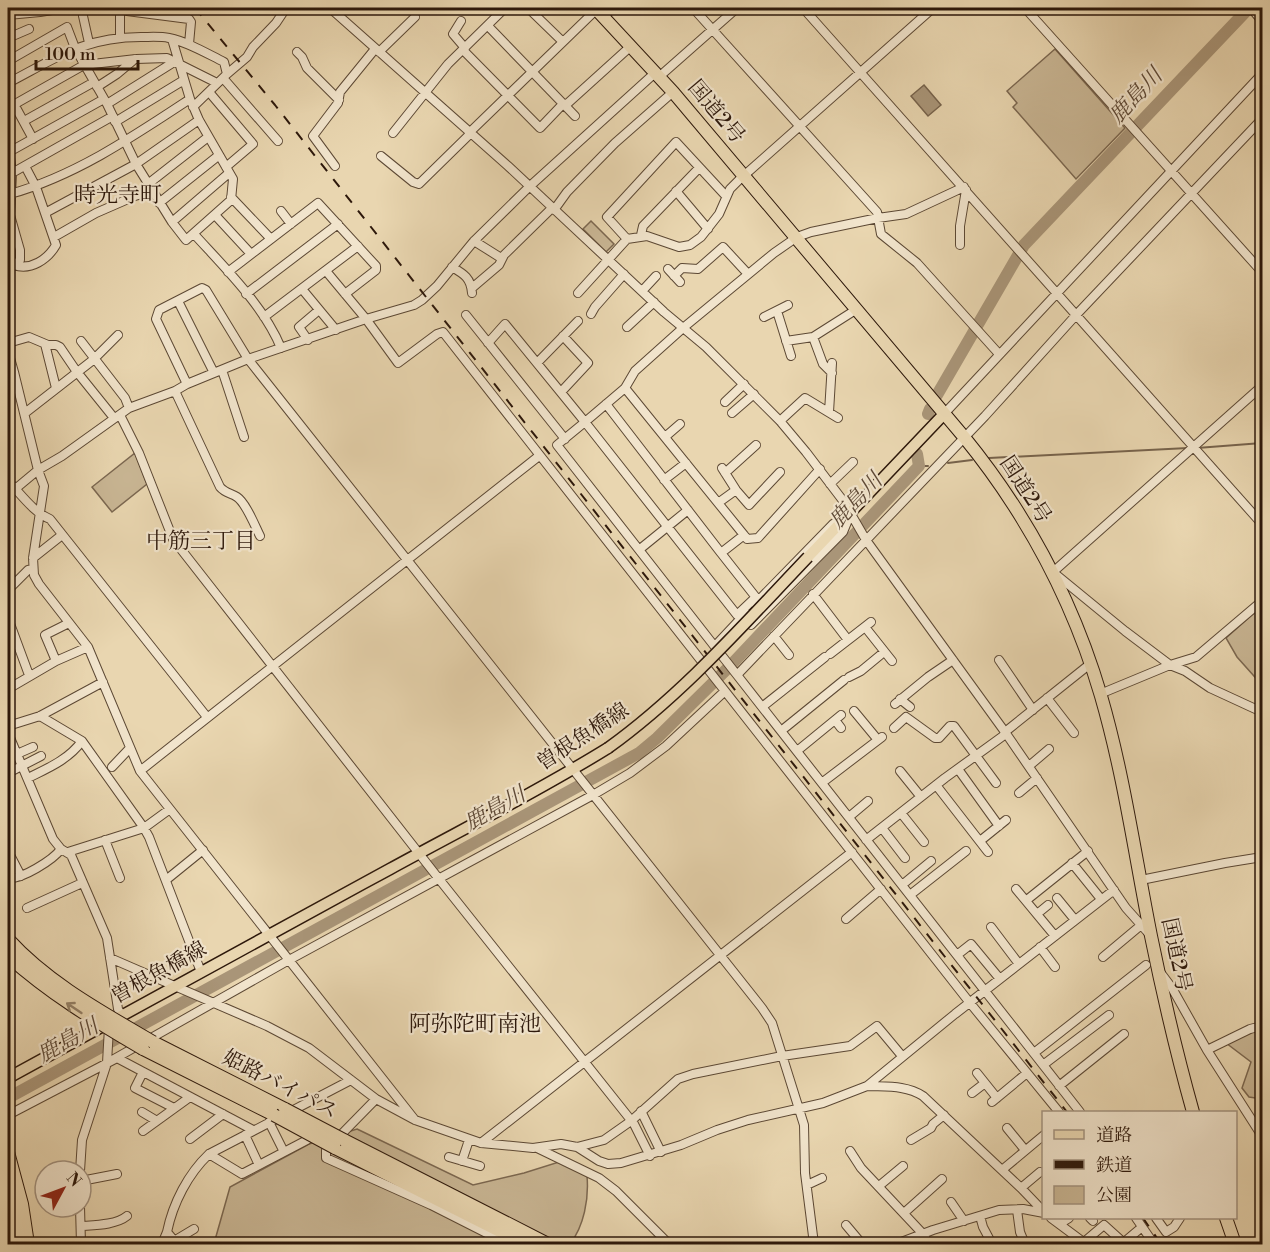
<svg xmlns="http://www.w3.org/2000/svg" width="1270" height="1252" font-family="'Libre Bodoni','Noto Serif JP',serif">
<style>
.green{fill:#c9b694;stroke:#7b6750;stroke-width:1.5}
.water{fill:#a99578;stroke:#77634c;stroke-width:1.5}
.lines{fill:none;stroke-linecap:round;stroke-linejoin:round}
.stream{stroke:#77634c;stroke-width:2}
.river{stroke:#a99578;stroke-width:12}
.minor-casing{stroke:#5c4834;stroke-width:10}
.major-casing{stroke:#2d180b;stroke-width:13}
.highway-casing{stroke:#2d180b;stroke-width:14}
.minor{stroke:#f1e4cc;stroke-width:8}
.major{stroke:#e9d6b0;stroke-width:10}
.highway{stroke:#e9d6b0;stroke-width:12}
.rail{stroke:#2d180b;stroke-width:2;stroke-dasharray:10 10;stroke-linecap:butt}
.major-bridge-casing{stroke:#2d180b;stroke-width:13;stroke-linecap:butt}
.highway-bridge-casing{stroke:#2d180b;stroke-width:14;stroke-linecap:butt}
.major-bridge{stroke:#e9d6b0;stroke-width:10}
.highway-bridge{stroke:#e9d6b0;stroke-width:12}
.oneway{stroke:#948066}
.labels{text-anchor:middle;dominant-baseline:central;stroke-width:4.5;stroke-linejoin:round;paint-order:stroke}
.street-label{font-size:21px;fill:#2d180b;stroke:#f1e4cc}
.water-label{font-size:22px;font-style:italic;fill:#5f4a37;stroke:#f1e4cc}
.neighbourhood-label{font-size:22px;fill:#2d180b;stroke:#f1e4cc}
</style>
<rect width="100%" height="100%" fill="#e9d6b0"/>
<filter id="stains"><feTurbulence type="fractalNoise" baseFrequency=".00333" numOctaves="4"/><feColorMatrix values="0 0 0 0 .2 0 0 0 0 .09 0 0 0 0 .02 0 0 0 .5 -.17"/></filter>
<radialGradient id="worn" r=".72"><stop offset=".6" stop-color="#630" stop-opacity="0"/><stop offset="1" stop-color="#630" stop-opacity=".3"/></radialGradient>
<!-- green -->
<path class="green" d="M1055 49 1125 128 1076 179 1013 107 1017 103 1007 91Z
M591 221 614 244 606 252 583 229Z
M135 453 147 484 112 512 92 487Z
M1262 606V685L1237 657 1226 638Z
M1258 1030 1262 1031V1099L1249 1097 1242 1088 1251 1062 1226 1043Z
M357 1129 473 1185 524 1173 562 1161 587 1176C589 1199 584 1226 570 1244H217L215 1240 230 1187 309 1144Z"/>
<!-- water -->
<path class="water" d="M924 85 941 105 928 116 911 96Z"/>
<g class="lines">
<!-- stream -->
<path class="stream" d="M1197 448 1262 443
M989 458 1188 448
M948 463 972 460
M919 466H928"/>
<!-- river -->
<path class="river" d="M937 395 1024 245 1249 8
M928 414 930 409
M8 1098 639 753 657 738 731 665 919 466 917 454"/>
<!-- minor casing -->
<g class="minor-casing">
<path id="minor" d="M330 8 508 166 664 312 706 347 780 421 806 452 844 502 866 540 1005 732 1126 908 1151 936
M528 8 562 41
M693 8 877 212 881 234 917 263 999 354
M803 8 1262 524
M1025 8 1262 272
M1251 8 1262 21
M8 15 40 12 64 8
M603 15 615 8
M83 16 89 43
M461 21 453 34 465 48
M488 26 575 116
M120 37V8L127 11 189 19 191 22 189 44
M8 38 29 29
M463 50 540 128 561 106 568 103 631 46
M297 52 302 57 307 68 339 100
M379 52 415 17
M8 61 67 27 75 48 107 104 136 164 172 222 186 240 231 200 233 179 199 120 190 99 172 39
M227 74 247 57 253 47 276 23 286 8
M660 76 737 8
M223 78 278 141
M8 83C56 58 84 37 141 37 150 37 160 36 169 38 188 42 206 53 224 62L227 74 193 107
M97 87 117 74 135 59
M209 92 253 144 226 167
M14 104 33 139
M107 104 174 62
M8 108 84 65 136 59 167 58 217 83
M24 121 94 82
M115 122 184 80
M393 133 448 64 505 8
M469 133 597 9
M8 142 12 173 10 215 20 250V260L8 270
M9 152 104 99
M381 156 413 182 419 184 470 134
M335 166 313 136 338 103 340 92 375 49
M12 173 113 116
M148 184 208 137
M676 191 708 229
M10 194C75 176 134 136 190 99
M231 197 271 239
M159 203 218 156
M554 210 567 192 615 143 673 92
M281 211 291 224
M45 213 136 164 199 120
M215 215 251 254
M172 222 229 173
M194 234C224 267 264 306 281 348
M641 235 643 226 699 168
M54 237 96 213 135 196 153 191
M627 239 607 217 676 142 726 196
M474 241 501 258
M960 245V226L966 190
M14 265C31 271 48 259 56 245L36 187 25 166
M452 267C464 274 471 278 472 293
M668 269 680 282
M326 271 366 319 398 363 437 334 443 332 970 1003 1059 1112
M228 272 318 203 376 266V270L345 294
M674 276 682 268 698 269 723 247 748 274
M472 288 499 265 504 255 552 208
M302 289 336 330
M643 290 656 276
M578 293 627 239 647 236 679 247 690 245 701 237 719 214 730 189 739 180 933 8
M246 294 338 224
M178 301 214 373
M777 311 791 356
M591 314 595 307 624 274
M466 315 565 439
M264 317 358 246
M764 317 788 305
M627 327 654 302
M813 337 823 364 832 373
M308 340 299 327 319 310
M81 341 125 398 129 408
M786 341 813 337 857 309
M8 343 29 337 48 345H56L60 347 77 372 114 418
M488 343 505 324 585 422 557 445 737 675
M45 344 56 388
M8 351 14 372 38 470 44 486 33 558 34 575 39 584 88 647 140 771 415 1120
M537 363 578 321
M222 370 244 437
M187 384 156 319 159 310 202 288 206 290 248 359 762 1008 772 1023 804 1125 805 1173 814 1244
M1262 386 1053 572 1125 631 1170 665 1185 671 1210 688 1262 712
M625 388 744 535 721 553 758 600
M175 391 220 487C225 493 231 493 237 497 246 503 255 526 260 536
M561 392 588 363 563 336
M725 402 744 384
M606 404 721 553
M829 412 832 363
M25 413 93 360 118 335
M732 413 754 394
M944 414 1262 74
M120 415 139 453 173 539 439 879 634 1124 650 1156
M780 421 805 398 838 418
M665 437 680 424
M722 468 736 490 749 505 780 472
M725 473 756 445
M664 480 686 463
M8 481C21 494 33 512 50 519L207 717
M830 484 853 462
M8 495 38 470 62 456 129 408 175 391 187 384 248 359 366 319 414 305 422 300 437 286 474 241 529 187 656 72
M718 503 736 490
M744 535 747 539 758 538 820 469
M640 549 688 510
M33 558 62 535
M813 594 848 640
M755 598 737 615 585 422 625 388 635 371 683 328 774 253 797 237 811 232 878 218 906 214 964 187
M8 603V590L28 570 33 569
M755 604 833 524 839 520
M8 605 9 621 29 675
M871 622 830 654 865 627 892 661
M751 625 843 532 850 515
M774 636 789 655
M715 646 746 613
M999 660 1033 710
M56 661 45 635 69 623
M849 677 861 671 884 652
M8 689 56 661 88 647
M1100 694 1170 665 1196 657 1262 601
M1047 698 1074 733
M900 699 910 707
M895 704 928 677 953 660
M762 707 825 657
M854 711 878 740
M40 716 82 741 144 828 149 837 201 972
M835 720 841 728
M8 726 40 716 103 682
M894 728 906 717 935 738H939L950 726H954L996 783
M781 731 844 680
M8 733 53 839 61 849 71 855 107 938 118 1009 122 1016
M797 751 841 715
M17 754 33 747
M1029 766 1049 749
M112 767 130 748
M958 769 999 826
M140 771 539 456
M900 771 921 797
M8 773 41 756
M28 778C48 768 68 760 82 741
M823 782 882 737
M936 785 988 852
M1019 793 1037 778
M901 813 924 842
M849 817 868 801
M882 828 905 858
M105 840 120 878
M866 840 945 778 1003 736 1005 732 1090 664
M980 841 1006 820
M8 851 21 876
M68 852 144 828 170 809
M1072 863 1101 899
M8 878C21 880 53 860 61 849
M166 880 203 850
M1141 880 1225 863 1262 857
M902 885 931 861
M1016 889 1055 936
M910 895 966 851
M1057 898 1075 920
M1028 899 1088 851
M27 908 82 883
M1037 914 1048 905
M846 919 881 889
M991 927 1019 964
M1040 947 1055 967
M957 955 971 944 1000 979
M1103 957 1140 926
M110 958 267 1026 309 1048 376 1099 415 1120 481 1143 533 1148 561 1144 577 1147 604 1140 631 1121 678 1079 693 1074 782 1056 850 1046 877 1026 902 1056
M1160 972 1172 988 1207 1050 1262 1136
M1207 1050 1250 1029 1262 1026
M1034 1053 1146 965
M107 1063 289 960 593 795 630 773 666 746 725 691
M1043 1065 1109 1015
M143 1072 135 1088 174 1108
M977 1073 997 1098
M867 1086C887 1087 906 1085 923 1096L1021 1188 1044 1212
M1059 1086 1124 1034
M972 1093 985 1083
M376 1099 326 1150V1158L431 1205 508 1244
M992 1102 1027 1073
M641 1111 661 1152
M142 1112 157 1121
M1080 1112C966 967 852 821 737 675L985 416 1077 314 1262 119
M8 1115 117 1058 253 1130
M269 1122 283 1150
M1007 1128 1025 1150
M143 1131 190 1097
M245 1135 258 1163
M190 1139 223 1114
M911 1140 931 1128 933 1124 944 1115
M481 1143 852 852
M577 1147 599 1161 608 1164 621 1163 681 1145 717 1130 748 1120 823 1103 867 1086 955 1014 1114 890
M537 1148 599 1178 616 1191 669 1244
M850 1151 861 1168 923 1234 929 1244
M209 1154 242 1174 307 1140
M449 1157 480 1166
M462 1161 469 1140
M1002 1170 1044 1135
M80 1171 82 1140 107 1063 109 1027
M81 1181 117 1174
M807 1185 822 1178
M879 1186 903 1166
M1021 1188 1040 1172
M951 1202 964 1221
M80 1207 81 1244
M1017 1210 1020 1232 1025 1244
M904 1213 942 1179
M980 1216 983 1227 992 1244
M1051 1218 1086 1244
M1090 1218 1093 1221
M1136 1218 1154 1244
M1156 1218 1166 1232 1174 1227 1180 1218
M1061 1223 1069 1218
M846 1225 862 1244
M81 1226C95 1225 116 1225 127 1216
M174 1241 194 1229
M1084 1242 1104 1225 1125 1244
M1123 1243 1142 1227
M162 1244 167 1232
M177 1244 167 1232C173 1203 188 1174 209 1154L351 1080
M896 1244 933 1230 999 1210 1023 1209 1044 1213
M1253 1244H1254"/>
</g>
<!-- major casing -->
<g class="major-casing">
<path id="major" d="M808 557 944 414
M8 1078C135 1009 262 938 390 869 463 829 537 792 608 748"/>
</g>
<!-- highway casing -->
<g class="highway-casing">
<path id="highway" d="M595 8 673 92 964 437C1026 513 1073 601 1101 696 1124 775 1135 856 1151 936 1163 995 1177 1055 1193 1112
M153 1042 285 1109
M143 1049 274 1115
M344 1140 548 1244
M335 1148 526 1244
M8 1152 22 1204 28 1244
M8 1193 18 1244
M1226 1218 1235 1244"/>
</g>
<!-- minor -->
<use href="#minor" class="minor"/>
<!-- major -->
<use href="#major" class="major"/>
<!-- highway -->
<use href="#highway" class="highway"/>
<!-- rail -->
<path class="rail" d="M195 8 275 105 1067 1112
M1143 1218 1161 1244"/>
<!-- major-bridge casing -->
<g class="major-bridge-casing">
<path id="major-bridge" d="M608 748C683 694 744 624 808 557"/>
</g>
<!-- highway-bridge casing -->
<g class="highway-bridge-casing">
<path id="highway-bridge" d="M8 939C48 983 102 1012 153 1042
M8 956C49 993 95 1021 143 1049
M285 1109 344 1140
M274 1115 335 1148"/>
</g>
<!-- major-bridge -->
<use href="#major-bridge" class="major-bridge"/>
<!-- highway-bridge -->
<use href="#highway-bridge" class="highway-bridge"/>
</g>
<!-- one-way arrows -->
<defs><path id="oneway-shaft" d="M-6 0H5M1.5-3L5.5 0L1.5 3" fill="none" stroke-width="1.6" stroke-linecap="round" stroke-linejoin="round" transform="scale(1.5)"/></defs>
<use class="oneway" href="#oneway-shaft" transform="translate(74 1008) rotate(-146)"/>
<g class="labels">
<!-- street labels -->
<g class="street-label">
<text transform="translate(716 112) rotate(50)">国道2号</text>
<text transform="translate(1025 490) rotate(57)">国道2号</text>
<text transform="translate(583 737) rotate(-33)">曽根魚橋線</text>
<text transform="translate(1176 955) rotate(78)">国道2号</text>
<text transform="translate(159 973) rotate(-29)">曽根魚橋線</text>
<text transform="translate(280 1085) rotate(27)">姫路バイパス</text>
</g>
<!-- water labels -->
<g class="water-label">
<text transform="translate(1136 96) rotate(-47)">鹿島川</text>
<text transform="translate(856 501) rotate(-47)">鹿島川</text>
<text transform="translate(495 809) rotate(-29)">鹿島川</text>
<text transform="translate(68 1041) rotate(-29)">鹿島川</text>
</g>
<!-- neighbourhood labels -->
<g class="neighbourhood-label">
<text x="118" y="195">時光寺町</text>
<text x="201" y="541">中筋三丁目</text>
<text x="475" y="1024">阿弥陀町南池</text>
</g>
</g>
<!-- margin -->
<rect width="1270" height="1252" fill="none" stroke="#e9d6b0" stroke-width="30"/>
<rect x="9" y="9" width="1252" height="1234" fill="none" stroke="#2d180b" stroke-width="3"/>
<rect x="15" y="15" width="1240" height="1222" fill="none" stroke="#2d180b" stroke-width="1.5"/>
<!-- legend -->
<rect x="1042" y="1111" width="195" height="108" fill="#f1e4cc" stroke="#a3927f" stroke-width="1.5"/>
<rect x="1054" y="1130" width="30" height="9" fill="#e9d6b0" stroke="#a3927f" stroke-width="1.5"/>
<text x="1096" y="1141" font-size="18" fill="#2d180b">道路</text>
<rect x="1054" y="1160" width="30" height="9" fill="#2d180b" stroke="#a3927f" stroke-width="1.5"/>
<text x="1096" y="1171" font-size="18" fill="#2d180b">鉄道</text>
<rect x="1054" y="1186" width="30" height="18" fill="#c9b694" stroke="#a3927f" stroke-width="1.5"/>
<text x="1096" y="1201" font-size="18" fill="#2d180b">公園</text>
<!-- north arrow -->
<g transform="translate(63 1189) rotate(49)"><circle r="28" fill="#f1e4cc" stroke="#a3927f" stroke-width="1.5"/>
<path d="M0-4.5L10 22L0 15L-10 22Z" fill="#8f2418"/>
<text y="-9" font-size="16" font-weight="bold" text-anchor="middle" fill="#2d180b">N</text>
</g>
<!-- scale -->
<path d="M36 60v9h102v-9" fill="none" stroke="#2d180b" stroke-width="3"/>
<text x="45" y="60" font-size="18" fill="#2d180b" stroke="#f1e4cc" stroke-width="4.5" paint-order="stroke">100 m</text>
<rect width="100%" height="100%" filter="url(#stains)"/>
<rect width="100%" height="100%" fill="url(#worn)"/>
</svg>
